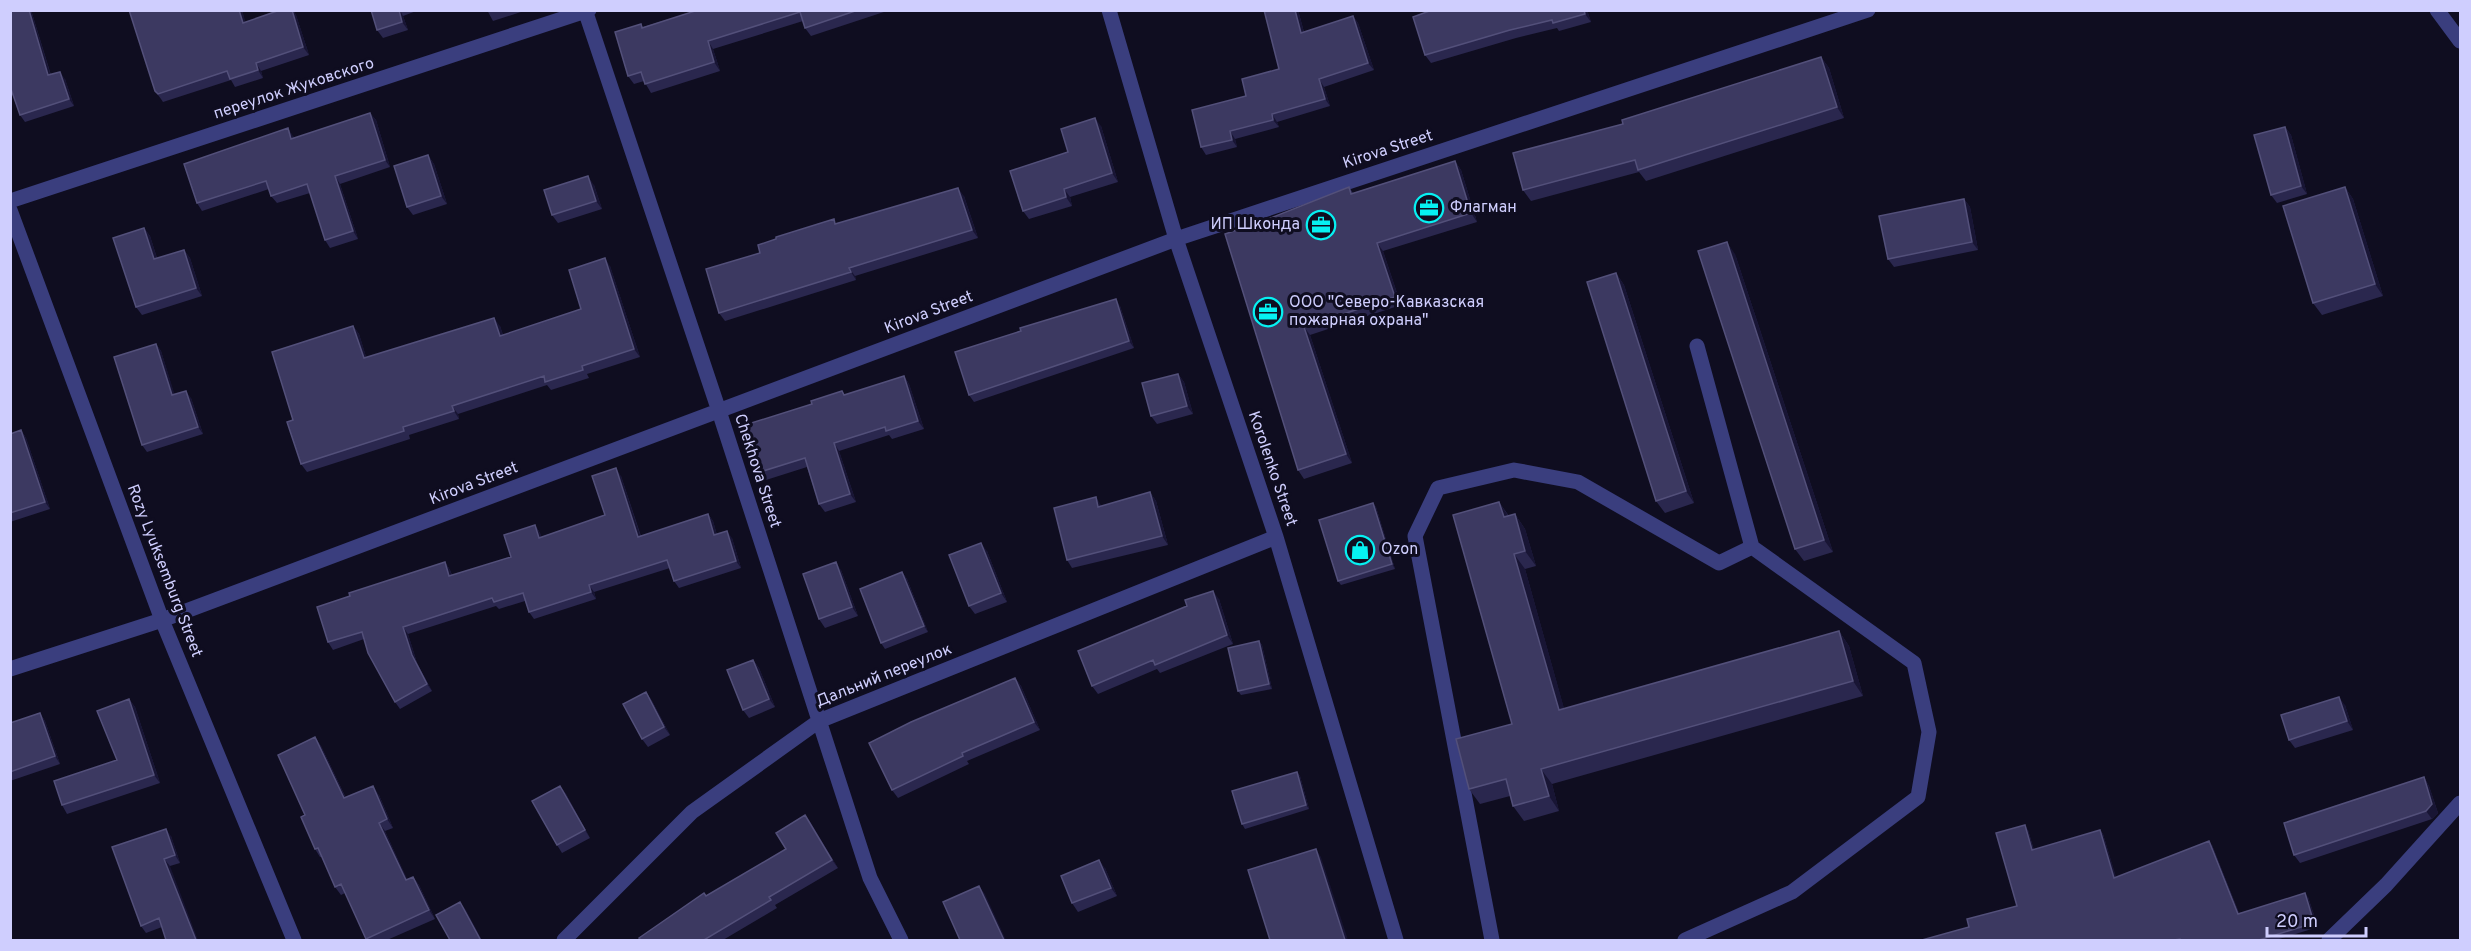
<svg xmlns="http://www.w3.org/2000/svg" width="2471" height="951" font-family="Overpass,sans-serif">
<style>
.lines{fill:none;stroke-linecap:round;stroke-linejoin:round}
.minor{stroke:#3a3e7e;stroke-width:15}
.wall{fill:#2a274e}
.shaded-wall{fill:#181534}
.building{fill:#3c3961;stroke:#53507a;stroke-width:1.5}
.labels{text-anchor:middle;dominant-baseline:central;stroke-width:6;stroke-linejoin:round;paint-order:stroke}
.street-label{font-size:16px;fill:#cfcefe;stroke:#0f0d20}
.poi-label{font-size:16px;fill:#cfcefe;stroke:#0f0d20;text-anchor:start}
</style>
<rect width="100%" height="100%" fill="#0f0d20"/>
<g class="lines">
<!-- minor -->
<path class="minor" d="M585 10 719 411 870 878 901 940
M1109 10 1176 239 1276 537 1396 940
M2437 10 2460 41
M10 201 589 10
M10 210 162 620 294 940
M10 669 162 620 1176 239 1868 10
M564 940 692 812 819 721 1276 537
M1492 940 1415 536 1438 488 1514 470 1578 482 1719 563 1752 547 1697 346
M1685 940 1792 892 1918 797 1929 732 1914 663 1752 547
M2329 940 2386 885 2460 803"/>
</g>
<!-- wall -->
<path class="wall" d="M10 10H31L51 75 65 79 74 106 25 122 20 115 10 88Z
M129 10H242L245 22 280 10H293L296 15 309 55 261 71 263 78 235 87 231 80 163 102 161 99 155 91Z
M371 10H419L403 16 408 30 383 38 377 30Z
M487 10H527L493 21Z
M698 10H890L811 36 805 28 803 21 713 49 720 71 651 93 644 81 634 84 628 76 641 24 643 27Z
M1298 10 1304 32 1353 16 1358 23 1374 70 1324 87 1330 106 1277 122 1279 127 1235 139 1237 147 1206 155 1201 147 1246 96 1279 69Z
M1432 10H1587L1591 22 1559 31 1557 28 1516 38 1431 63 1425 55Z
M1821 57 1829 68 1844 118 1646 181 1639 172 1531 201 1523 190 1623 124Z
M370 113 376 120 390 167 340 184 358 239 330 248 325 240 310 193 277 203 271 196 269 189 202 211 197 203 293 136 294 138Z
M1101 126 1118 182 1070 197 1072 206 1029 219 1023 211 1068 152Z
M2285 127 2291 135 2307 194 2277 203 2271 195Z
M428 155 434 164 447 204 413 215 407 207Z
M1455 161 1461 170 1477 222 1383 251 1401 305 1310 335 1352 463 1304 479 1298 470 1263 221 1349 187 1353 193Z
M594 185 602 209 558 223 552 215Z
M2345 187 2353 199 2383 296 2322 315 2313 303Z
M964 196 978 238 855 276 856 280 725 321 719 313 760 253 837 223Z
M1964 199 1970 207 1978 250 1894 267 1888 259Z
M144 228 150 236 157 258 184 250 190 258 202 296 142 315 136 307Z
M1735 254 1833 552 1804 561 1795 549Z
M610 266 640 357 587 374 589 378 551 390 547 385 458 414 459 419 409 435 410 439 307 472 301 464 293 420 353 326 359 334 366 357 500 326 503 335 581 309Z
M1616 273 1624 285 1694 503 1665 513 1656 501Z
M1120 306 1134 348 974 402 969 395Z
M156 344 161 351 174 394 191 398 203 434 147 452 142 445Z
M1178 374 1184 382 1193 414 1157 424 1151 416Z
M904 376 909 384 924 429 892 439 889 435 839 451 856 502 825 512 819 504 807 467 766 480 760 472 812 404 842 391 845 395Z
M21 430 26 438 50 509 10 522V434Z
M621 476 641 536 708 514 713 521 717 535 732 538 741 568 679 588 674 581 670 568 594 592 596 599 534 619 529 612 525 601 499 609 496 606 408 634 417 663 432 691 400 709 395 702 364 639 333 650 328 642 350 596 445 562 450 570 452 575 511 557 535 525 540 533 541 537 605 515Z
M1150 492 1156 501 1168 545 1072 568 1067 560 1102 506Z
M1499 502 1509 516 1515 514 1525 529 1536 566 1525 569 1564 709 1839 631 1849 646 1863 696 1552 784 1559 811 1524 821 1513 806 1510 796 1480 804 1469 789 1512 724Z
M1373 503 1376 507 1395 569 1341 585 1338 581Z
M987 551 1007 602 975 614 969 606Z
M841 570 858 616 825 628 819 619Z
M902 572 907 579 928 632 885 649 881 643Z
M1219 599 1233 644 1160 673 1157 669 1098 694 1092 686Z
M1259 641 1262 645 1272 689 1241 695 1238 691Z
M753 660 759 668 775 707 749 718 743 710Z
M1015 678 1021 686 1040 730 967 761 969 764 898 798 892 790Z
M646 692 652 701 670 735 648 747 642 739Z
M129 699 135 707 160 783 67 814 62 805 117 760Z
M2345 705 2353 730 2295 748 2289 740Z
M40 713 45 721 60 764 10 781V723Z
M315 737 321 746 346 798 379 795 393 828 385 831 407 880 413 877 419 885 435 919 387 940H367L366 939 345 893 341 895 335 887 322 857H320L315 849 305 815Z
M1297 772 1300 776 1309 809 1245 829 1242 824Z
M2424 777 2429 786 2438 813 2432 819 2300 863 2294 855Z
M560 786 566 794 590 838 562 853 557 845Z
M805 815 838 868 775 905 777 908 723 940H641L706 896 786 849Z
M2028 830 2034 850 2100 830 2103 834 2116 878 2212 845 2239 913 2308 897 2318 927 2276 940H1922L1969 927 2017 906Z
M171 836 180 863 170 866 162 927 146 933 141 926Z
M1105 868 1117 896 1078 912 1072 903Z"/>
<!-- shaded-wall -->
<path class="shaded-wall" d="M29 10H31L53 83 48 75Z
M239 10H242L248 31 243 23Z
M292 10H293L296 15 309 55 303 47Z
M399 10H400L403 16 408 30 402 22Z
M1295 10H1298L1306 40 1301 33Z
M1584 10H1587L1591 22 1585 14Z
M1353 16 1358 23 1374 70 1368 63Z
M708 41 713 49 720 71 714 62Z
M1821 57 1829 68 1844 118 1837 107Z
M256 63 261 71 263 78 258 70Z
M60 72 65 79 74 106 69 99Z
M1319 79 1324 87 1330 106 1325 99Z
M370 113 376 120 390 167 385 160Z
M1272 114 1277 122 1279 127 1273 120Z
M1095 118 1101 126 1118 182 1112 173Z
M2285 127 2291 135 2307 194 2301 186Z
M288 128 293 136 297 147 291 139Z
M1230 131 1235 139 1237 147 1232 140Z
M428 155 434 164 447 204 441 196Z
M1455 161 1461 170 1477 222 1471 213Z
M335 176 340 184 358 239 353 231Z
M588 176 594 185 602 209 596 201Z
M2345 187 2353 199 2383 296 2375 284Z
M958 188 964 196 978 238 972 230Z
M1064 189 1070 197 1072 206 1066 197Z
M1964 199 1970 207 1978 250 1972 242Z
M144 228 150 236 160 268 154 259Z
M1727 242 1735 254 1833 552 1824 540Z
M1377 243 1383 251 1401 305 1395 297Z
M184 250 190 258 202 296 196 288Z
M605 258 610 266 640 357 634 349Z
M849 268 855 276 856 280 851 272Z
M1616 273 1624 285 1694 503 1686 491Z
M1116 299 1120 306 1134 348 1129 341Z
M494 318 500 326 506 344 500 336Z
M353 326 359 334 369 366 364 358Z
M1304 327 1310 335 1352 463 1346 454Z
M156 344 161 351 177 402 172 395Z
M1178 374 1184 382 1193 414 1187 406Z
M904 376 909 384 924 429 918 421Z
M186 391 191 398 203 434 198 427Z
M452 406 458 414 459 419 454 411Z
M21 430 26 438 50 509 45 502Z
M834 443 839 451 856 502 850 494Z
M616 468 621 476 643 544 638 537Z
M1150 492 1156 501 1168 545 1162 536Z
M1096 497 1101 505 1104 516 1098 507Z
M1499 502 1509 517H1504Z
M1373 503 1376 507 1395 569 1392 564Z
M708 514 713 521 719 542 714 535Z
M1515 514 1525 529 1536 566 1525 551Z
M535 525 540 533 544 545 539 538Z
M727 531 732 538 741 568 736 561Z
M981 543 987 551 1007 602 1001 593Z
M1514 554 1525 569 1569 726 1559 710Z
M445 562 450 570 454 583 449 576Z
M836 562 841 570 858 616 852 607Z
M902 572 907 579 928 632 924 626Z
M589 585 594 592 596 599 591 592Z
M1213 591 1219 599 1233 644 1227 635Z
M403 627 408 634 417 663 432 691 427 684 412 655Z
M1839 631 1849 646 1863 696 1853 681Z
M1259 641 1262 645 1272 689 1269 684Z
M753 660 759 668 775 707 769 699Z
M1015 678 1021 686 1040 730 1034 722Z
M646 692 652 701 670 735 664 727Z
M2339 697 2345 705 2353 730 2347 721Z
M129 699 135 707 160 783 154 775Z
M40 713 45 721 60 764 55 756Z
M315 737 321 746 350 807 344 798Z
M1541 769 1552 784 1559 811 1549 796Z
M1297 772 1300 776 1309 809 1306 805Z
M2424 777 2429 786 2438 813 2432 819 2426 811Z
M373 786 379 795 393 828 387 819Z
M560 786 566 794 590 838 585 830Z
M805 815 811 823 838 868 832 860Z
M379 823 385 831 412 889 406 880Z
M2025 825 2028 830 2035 855 2032 850Z
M166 829 171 836 180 863 175 855Z
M2100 830 2103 834 2118 883 2114 878Z
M2209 841 2212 845 2241 918 2238 914Z
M1316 849 1321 857 1348 940H1345Z
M164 859 170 866 198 940H196Z
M1099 860 1105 868 1117 896 1111 888Z
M413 877 419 885 435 919 429 910Z
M979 886 985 894 1006 940H1004Z
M2305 893 2308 897 2318 927 2314 923Z
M460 902 466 910 482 940 480 939Z"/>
<!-- building -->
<path class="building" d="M10 10H29L48 75 60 72 69 99 20 115 10 86Z
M129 10H239L243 23 280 10H292L303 47 256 63 258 70 230 79 227 71 158 94 155 91Z
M371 10H399L402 22 377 30Z
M698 10H858L805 28 800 12 708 41 714 62 645 84 641 72 628 76 615 32 641 24 642 28Z
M1264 10H1295L1301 33 1353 16 1368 63 1319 79 1325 99 1272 114 1273 120 1230 131 1232 140 1201 147 1192 110 1246 96 1242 79 1279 69Z
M1432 10H1584L1585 14 1553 23 1552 20 1510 30 1425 55 1413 17Z
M1821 57 1837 107 1638 170 1635 160 1523 190 1513 153 1623 124 1622 120Z
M370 113 385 160 335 176 353 231 325 240 307 184 271 196 266 181 197 203 184 164 288 128 291 139Z
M1095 118 1112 173 1064 189 1066 197 1023 211 1010 171 1068 152 1061 129Z
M2285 127 2301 186 2271 195 2254 135Z
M428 155 441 196 407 207 394 166Z
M1455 161 1471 213 1377 243 1395 297 1304 327 1346 454 1298 470 1225 234 1263 221 1349 187 1351 194Z
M588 176 596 201 552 215 544 190Z
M2345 187 2375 284 2313 303 2283 206Z
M958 188 972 230 849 268 851 272 719 313 706 269 760 253 758 245 776 239V237L834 219 835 224Z
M1964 199 1972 242 1888 259 1879 216Z
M144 228 154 259 184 250 196 288 136 307 113 238Z
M1727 242 1824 540 1795 549 1698 251Z
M605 258 634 349 582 366 583 370 545 382 544 376 452 406 454 411 403 427 404 431 301 464 287 422 293 420 272 352 353 326 364 358 494 318 500 336 581 309 569 270Z
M1616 273 1686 491 1656 501 1587 282Z
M1116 299 1129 341 969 395 955 352 1021 331 1020 328Z
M156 344 172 395 186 391 198 427 142 445 114 357Z
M1178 374 1187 406 1151 416 1142 383Z
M904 376 918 421 886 431 885 427 834 443 850 494 819 504 805 458 760 472 745 425 812 404 811 401 842 391 844 395Z
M21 430 45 502 10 513V434Z
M616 468 638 537 708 514 714 535 727 531 736 561 674 581 667 560 589 585 591 592 529 612 523 593 494 602 492 598 403 627 412 655 427 684 395 702 368 653 362 632 328 642 317 607 350 596 349 593 445 562 449 576 511 557 504 535 535 525 539 538 605 515 592 476Z
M1150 492 1162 536 1067 560 1054 508 1096 497 1098 507Z
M1499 502 1504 517 1515 514 1525 551 1514 554 1559 710 1839 631 1853 681 1541 769 1549 796 1513 806 1506 779 1469 789 1456 739 1512 724 1453 515Z
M1373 503 1392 564 1338 581 1319 520Z
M981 543 1001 593 969 606 949 555Z
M836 562 852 607 819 619 803 574Z
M902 572 924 626 881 643 860 589Z
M1213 591 1227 635 1155 665 1153 660 1092 686 1078 651 1187 606 1185 600Z
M1259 641 1269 684 1238 691 1228 648Z
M753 660 769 699 743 710 727 670Z
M1015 678 1034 722 962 753 963 756 892 790 869 743 911 722Z
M646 692 664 727 642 739 623 704Z
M2339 697 2347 721 2289 740 2281 715Z
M129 699 154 775 62 805 54 781 117 760 97 711Z
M40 713 55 756 10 772V723Z
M315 737 344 798 373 786 387 819 379 823 406 880 413 877 429 910 366 939 341 884 335 887 318 848 315 849 301 817 305 815 278 755Z
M1297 772 1306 805 1242 824 1232 791Z
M2424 777 2432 804 2426 811 2294 855 2284 823Z
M560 786 585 830 557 845 532 801Z
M805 815 832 860 769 897 771 900 704 940H641L639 938 704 893 706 896 786 849 776 833Z
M2025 825 2032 850 2100 830 2114 878 2209 841 2238 914 2305 893 2314 923 2259 940H2181L2180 939 2174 940H1922L1969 927 1967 919 2017 906 1996 833Z
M166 829 175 855 164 859 196 940H166L159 918 141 926 112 847Z
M1316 849 1345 940H1270L1248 870Z
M1099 860 1111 888 1072 903 1061 876Z
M979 886 1004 940H960L943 902Z
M460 902 480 939 478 940H450L436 915Z"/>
<!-- icons -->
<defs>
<g id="office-ring" transform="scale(1.5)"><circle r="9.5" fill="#0f0d20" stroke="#06f1f2" stroke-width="1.5"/><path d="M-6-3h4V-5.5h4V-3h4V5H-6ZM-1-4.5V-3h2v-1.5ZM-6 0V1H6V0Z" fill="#06f1f2"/></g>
<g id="shop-ring" transform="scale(1.5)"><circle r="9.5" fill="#0f0d20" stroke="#06f1f2" stroke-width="1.5"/><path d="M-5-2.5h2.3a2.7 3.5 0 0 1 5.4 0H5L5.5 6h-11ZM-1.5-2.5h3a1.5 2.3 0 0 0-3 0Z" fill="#06f1f2"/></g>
</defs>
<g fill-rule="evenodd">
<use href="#office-ring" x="1429" y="208"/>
<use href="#office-ring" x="1321" y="225"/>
<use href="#office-ring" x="1268" y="312"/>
<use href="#shop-ring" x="1360" y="550"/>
</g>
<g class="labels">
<!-- street labels -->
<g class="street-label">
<text transform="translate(294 89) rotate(-18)">переулок Жуковского</text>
<text transform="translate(1388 150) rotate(-18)">Kirova Street</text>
<text transform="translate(929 313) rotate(-21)">Kirova Street</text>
<text transform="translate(1272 469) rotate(71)">Korolenko Street</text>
<text transform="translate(757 471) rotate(72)">Chekhova Street</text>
<text transform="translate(474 484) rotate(-21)">Kirova Street</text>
<text transform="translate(164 571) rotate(69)">Rozy Lyuksemburg Street</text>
<text transform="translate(884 676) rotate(-22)">Дальний переулок</text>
</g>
<!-- poi labels -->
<g class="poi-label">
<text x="1450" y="208">Флагман</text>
<text x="1300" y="225" text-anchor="end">ИП Шконда</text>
<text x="1289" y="303">ООО "Северо-Кавказская<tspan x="1289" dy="18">пожарная охрана"</tspan></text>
<text x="1381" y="550">Ozon</text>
</g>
</g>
<!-- border -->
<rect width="2471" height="951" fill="none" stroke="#cfcefe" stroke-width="24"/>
<!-- scale -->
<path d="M2267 927v9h99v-9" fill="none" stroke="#cfcefe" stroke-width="3"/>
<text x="2276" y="927" font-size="18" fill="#cfcefe" stroke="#0f0d20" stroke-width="4.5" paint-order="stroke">20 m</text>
</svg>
